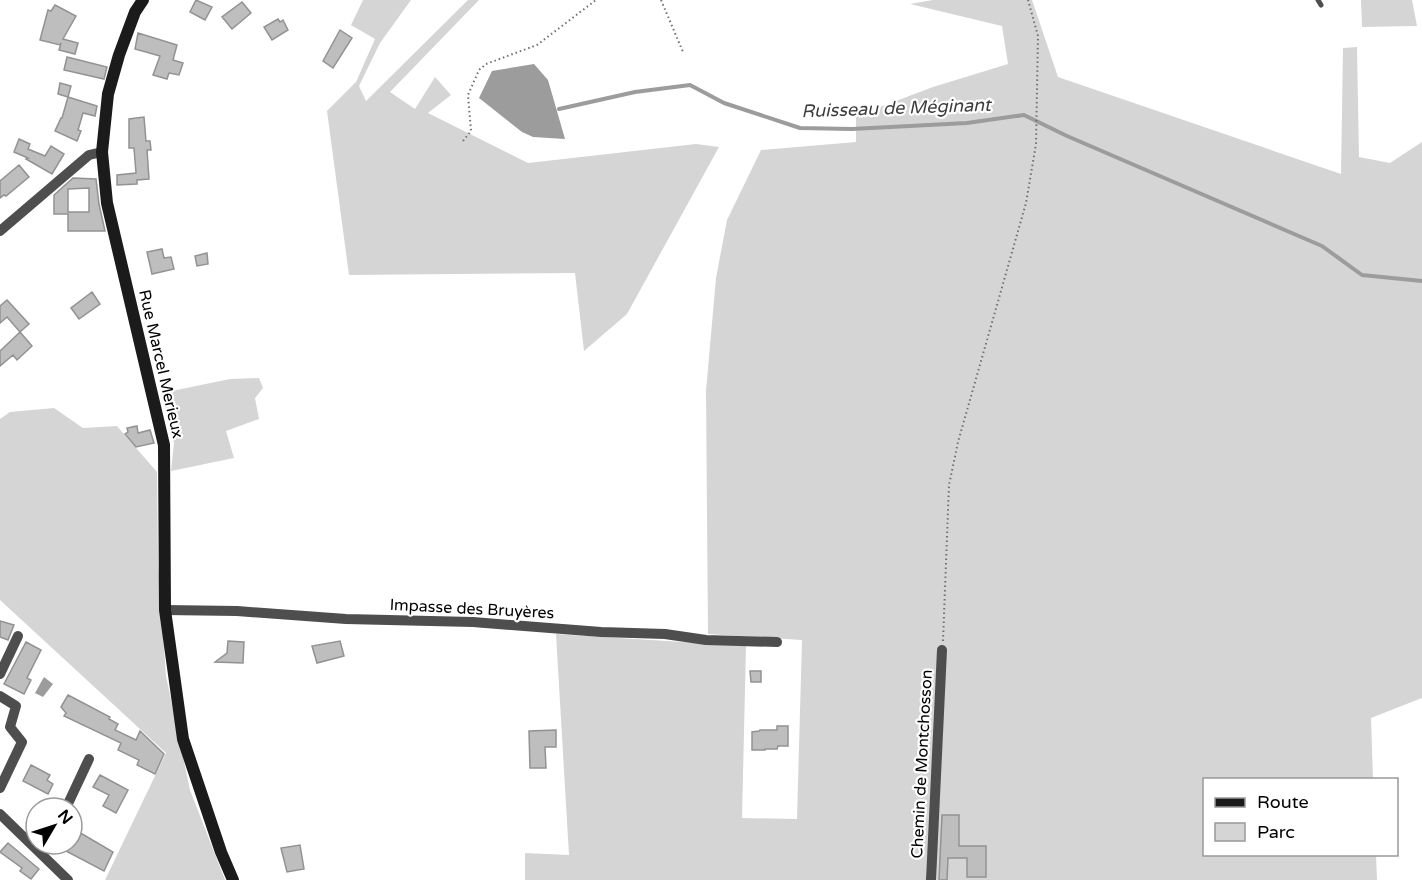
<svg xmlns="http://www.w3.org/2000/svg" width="1422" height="880" font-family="'Varela Round',sans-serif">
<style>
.green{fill:#d5d5d5}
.water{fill:#9c9c9c}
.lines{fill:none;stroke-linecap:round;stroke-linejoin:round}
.stream{stroke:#9c9c9c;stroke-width:4}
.building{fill:#bebebe;stroke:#929292;stroke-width:1.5;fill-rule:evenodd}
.path{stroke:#707070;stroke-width:2;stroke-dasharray:1.5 3;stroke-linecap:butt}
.lane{stroke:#4e4e4e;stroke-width:5}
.street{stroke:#4e4e4e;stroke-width:10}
.secondary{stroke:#1b1b1b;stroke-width:12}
.labels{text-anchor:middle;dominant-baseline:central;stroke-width:4.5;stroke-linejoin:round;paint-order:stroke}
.street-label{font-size:16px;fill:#000;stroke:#fff}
.water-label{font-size:18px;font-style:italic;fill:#3d3d3d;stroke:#fff}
</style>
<rect width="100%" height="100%" fill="#fff"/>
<!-- green -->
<path class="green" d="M363 0H411L380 43 359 86 366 101 468 0H479L390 92 415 109 435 77 451 95 428 113 528 163 696 144 719 147 627 314 584 351 575 273 349 275 327 111 356 82 375 39 351 25Z
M933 0H1032L1058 77 1341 174 1343 48 1357 47 1359 157 1390 163 1422 142V698L1371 718 1373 779 1204 780V854L1376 855 1377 880H525V853L569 855 556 634 746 646 742 818 797 819 802 640 708 634 706 391 716 278 727 220 761 150 856 142V116L933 87 1008 64 1002 26 910 4Z
M1361 0H1412L1417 26 1362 27Z
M259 378 263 388 255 398 259 419 226 431 234 458 171 471 174 443 162 393 230 379Z
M54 408 83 428 117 426 157 472 158 562 166 676 190 790 225 880H105L166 753 0 600V419L10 412Z"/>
<!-- water -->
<path class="water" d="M534 64 548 80 565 139 533 137 522 132 479 98 492 71Z
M44 677 53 684 43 697 35 693Z"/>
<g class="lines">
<!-- stream -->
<path class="stream" d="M559 109 635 92 690 85 724 103 800 128 852 129 967 123 1024 115 1067 136 1322 246 1362 275 1422 281"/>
</g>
<!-- building -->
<path class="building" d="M196 0 212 7 205 20 190 12Z
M242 2 251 13 232 29 222 17Z
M55 5 76 16 63 39 78 43 75 54 59 50 61 43 60 45 40 40 48 10 51 11Z
M278 19 280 22 283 20 288 30 272 40 264 27Z
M340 30 352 38 333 68 323 61Z
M138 33 177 45 173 60 183 63 179 75 169 73 167 79 153 75 160 56 135 49Z
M67 57 107 67 104 79 64 70Z
M60 83 71 86 68 97 58 94Z
M68 97 97 106 95 116 83 113 78 130 81 131 77 141 55 131 61 118H62Z
M144 117 146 141H150L151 150H147L149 179 137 180V184L117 185V175L136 173 134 148H129V119Z
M19 139 30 144 28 149 45 156 51 146 64 154 52 174 26 159 28 158 14 152Z
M19 165 29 177 6 196 4 195 0 198V181Z
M73 178 96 179 99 204 105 231H68V214H54V195ZM89 188V212H68V189Z
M162 249 164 258 171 257 174 269 152 274 147 252Z
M207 253 208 264 197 266 195 256Z
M92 292 100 304 79 319 71 308Z
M7 300 29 324 20 332 7 317 0 323V306Z
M20 332 32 346 17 360 13 355 0 366V351Z
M137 426 138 433 150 430 154 443 136 447 125 434 128 432 127 428Z
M0 621 14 625 8 640 0 637Z
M228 641 244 642 243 663 215 662 227 653Z
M340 641 344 656 317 663 312 646Z
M26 642 41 650 27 678 31 680 24 694 4 684Z
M750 671H761V682H751Z
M68 695 110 717 109 719 118 724 115 730 136 740 140 731 164 754 155 774 137 765 139 760 118 750 121 743 64 716 66 713 61 707Z
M777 726H788V746H778L777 749H765V750H752V732L759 731 760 730H777Z
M556 730V747H545L546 768H530L529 731Z
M31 765 50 775 47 780 53 784 48 794 23 781Z
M100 775 128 790 116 813 103 806 109 795 93 787Z
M942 815H959V846H986V877H967V858H948L947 880H939Z
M72 828 113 852 104 871 66 851 72 844Z
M8 843 39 869 31 879 20 871 22 868 0 852Z
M300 845 304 869 287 872 281 848Z"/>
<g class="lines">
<!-- path -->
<path class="path" d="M661 0 683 52
M463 141 471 131 468 95 479 70 486 64 537 45 596 0
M943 641 949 485 958 442 1026 203 1036 144 1038 36 1028 0"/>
<!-- lane -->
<path class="lane" d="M1318 0 1321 5"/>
<!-- street -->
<path class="street" d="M0 231 89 155 102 152
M165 610 237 611 346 619 473 622 601 632 665 634 706 640 777 642
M0 674 18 636
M0 696 16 706 10 727 22 742 0 788
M66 808 89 759
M0 814 68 880
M931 880 942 650"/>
<!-- secondary -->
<path class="secondary" d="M143 0 135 12 119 55 108 94 102 152 107 203 164 445 165 610 183 739 221 852 233 880"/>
</g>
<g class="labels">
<!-- street labels -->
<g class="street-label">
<text transform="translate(161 364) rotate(77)">Rue Marcel Merieux</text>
<text transform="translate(472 609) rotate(3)">Impasse des Bruyères</text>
<text transform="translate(922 764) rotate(-87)">Chemin de Montchosson</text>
</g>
<!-- water labels -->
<g class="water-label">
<text transform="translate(896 108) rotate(-2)">Ruisseau de Méginant</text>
</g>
</g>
<!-- legend -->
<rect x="1203" y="778" width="195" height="78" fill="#ffffff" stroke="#999999" stroke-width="1.5"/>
<rect x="1215" y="798" width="30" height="9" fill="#1b1b1b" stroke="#999999" stroke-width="1.5"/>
<text x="1257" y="808" font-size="18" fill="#000000">Route</text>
<rect x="1215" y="823" width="30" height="18" fill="#d5d5d5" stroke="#999999" stroke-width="1.5"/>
<text x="1257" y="838" font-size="18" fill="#000000">Parc</text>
<!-- north arrow -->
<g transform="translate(54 826) rotate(51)"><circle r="28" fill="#ffffff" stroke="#999999" stroke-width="1.5"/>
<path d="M0-4.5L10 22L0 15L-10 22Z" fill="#000000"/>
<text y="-9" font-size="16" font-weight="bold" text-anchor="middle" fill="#000000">N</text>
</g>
</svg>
